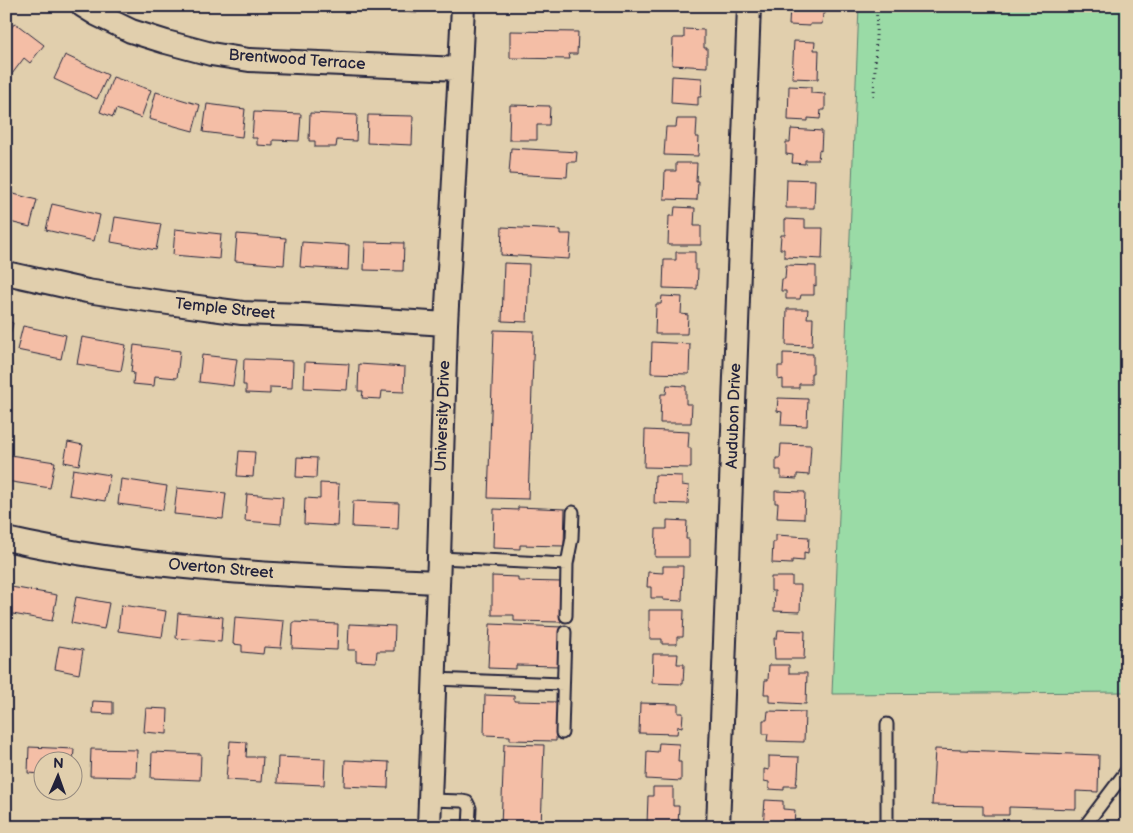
<svg xmlns="http://www.w3.org/2000/svg" width="1133" height="833" font-family="'Balsamiq Sans',sans-serif">
<style>
.green{fill:#9adba6;stroke:#5e7e70}
.building{fill:#f4bea6;stroke:#22223b}
.lines{fill:none;stroke-linecap:round;stroke-linejoin:round}
.service-casing{stroke:#22223b;stroke-width:15}
.minor-casing{stroke:#22223b;stroke-width:26}
.path{stroke:#22223b;stroke-width:3;stroke-dasharray:1 4;stroke-linecap:butt}
.service{stroke:#e1cfad;stroke-width:11}
.minor{stroke:#e1cfad;stroke-width:22}
.labels{text-anchor:middle;dominant-baseline:central;stroke-width:4.5;stroke-linejoin:round;paint-order:stroke}
.street-label{font-size:16px;fill:#22223b;stroke:#e1cfad}
</style>
<rect width="100%" height="100%" fill="#e1cfad"/>
<filter id="ink" filterUnits="userSpaceOnUse"><feTurbulence type="fractalNoise" baseFrequency=".02" numOctaves="2"/><feDisplacementMap in="SourceGraphic" scale="10" xChannelSelector="R" yChannelSelector="G"/><feConvolveMatrix kernelMatrix="1 2 1 2 8 2 1 2 1" color-interpolation-filters="sRGB"/></filter>
<g filter="url(#ink)">
<!-- green -->
<path class="green" d="M859 6H1127V692L832 694Z"/>
<!-- building -->
<path class="building" d="M318 6H358V10L318 9Z
M372 6H417V13L372 11Z
M683 6H699V9H684Z
M790 6H826L825 14H823L822 24H810V26L789 25Z
M15 23 44 45 30 63 24 58 12 74 6 69V34Z
M684 29 704 30V48H707V67L672 65 673 38H684Z
M510 31 578 32 577 54H569L570 59 510 58Z
M794 41 815 42 814 50H819L818 79 792 78Z
M65 55 108 75 97 99 54 79Z
M672 76 702 78 701 97H698V105L671 103Z
M113 77 151 90 141 118 116 109 113 117 100 112Z
M789 86 811 87V93L825 94V110H821L820 119 808 118V121L788 120Z
M156 92 200 105 193 131 149 119Z
M207 104 245 109 242 137 203 132Z
M510 105 550 106 549 125H537V140H509Z
M254 112 301 114 299 141 273 140V146L257 145V138H252Z
M310 113 357 115 356 141 337 140 336 147H315V141H309Z
M368 115 413 116 412 145 367 143Z
M677 119H697L696 137H699L698 156 664 155 666 127H676Z
M791 129 822 131 821 151 819 150 818 160H805V164L792 163 793 155 786 154V142H790Z
M511 148 577 152 576 162H568L567 177 509 174Z
M676 163H697L696 181H698L697 200 664 199 665 171H676Z
M787 179 815 180 814 208H786Z
M6 192 37 200 30 227 6 221Z
M52 204 100 215 94 241 46 230Z
M675 207 695 208 694 226H701V245H668L669 216H674Z
M115 217 161 224 156 250 111 242Z
M785 219 805 220V228H823L822 259 784 257V249H780L781 235H785Z
M502 227 561 230V234H571L569 259 501 255Z
M175 229 221 234 219 259 173 255Z
M237 234 286 238 284 265 235 261Z
M302 242 349 245 348 270 300 267Z
M365 242 404 243 403 271 364 270Z
M676 252H695V270H698L697 289 663 288 664 260H676Z
M504 263 529 264 527 322 502 321Z
M786 265 816 266V286L814 285V295H801L800 299H786V291H781L782 279H785Z
M662 296 682 297 681 314 688 315 687 334H655L656 304H661Z
M787 309H808L807 318H813L812 346 786 345Z
M6 321 13 323 7 347H6Z
M23 326 66 335 61 359 17 350Z
M494 330 534 331 528 499 488 498Z
M82 337 126 345 121 371 77 364Z
M652 342 690 344 689 374 651 373Z
M134 345 180 351 177 378 155 376 154 386 133 384 134 373 131 372Z
M783 353 813 354V373H811V384H799V388H783V379L778 380V366H783Z
M202 355 237 359 233 386 199 382Z
M244 359 293 361 292 388 270 387V394L246 393V385H243Z
M305 362 349 364 347 390 304 388Z
M359 364 405 367 404 392 382 391 381 399 362 398 363 391H358Z
M667 385 686 386V404H692L691 423H660L661 394H666Z
M778 398 808 399 807 426 781 425 782 412 777 411Z
M645 430 689 432 688 448H691V468L644 467Z
M68 442 83 445 79 465 64 462Z
M781 444 811 445 809 475 797 474V479L781 478V470H776V458H780Z
M239 451 255 452 253 477 237 476Z
M10 455 55 462 50 488 6 481Z
M297 457 317 458 316 478 296 477Z
M73 469 110 475 105 501 69 495Z
M655 475 682 476V485L689 486 688 504 654 503Z
M121 479 167 486 163 510 118 504Z
M320 483 339 484 337 526 304 524 305 498 320 499Z
M177 488 226 493 223 519 174 514Z
M775 491 805 492 804 519 777 518 778 503H775Z
M247 494 283 497 281 524 245 521Z
M353 501 399 503 398 529 352 527Z
M518 507 565 509 564 546 520 545V549L493 548 494 509 518 510Z
M667 520 687 521 686 539H689V557H655L656 529H667Z
M776 535 809 537 808 553 804 552V561L792 560V564L772 563 773 542H776Z
M663 566H683L682 601 663 600V598H651V587H647L648 572 663 573Z
M492 576 518 577V581L562 582 561 622 514 621V615H492Z
M771 577H792V585H801L800 612 774 611 775 591H771Z
M11 587 57 595 52 621 7 613Z
M76 597 109 603 104 629 71 623Z
M121 605 166 611 162 637 118 631Z
M649 610H684L683 637H677V644H662V639H650V628H649Z
M178 613 223 617 221 642 176 638Z
M235 617 284 621 281 648 264 647 263 654 242 652V645L233 644Z
M293 622 338 624 337 650 292 648Z
M349 624 395 626 394 651H377L376 662 356 661V650H348Z
M490 624 562 627 560 666 516 665V669L488 668Z
M778 630 805 631 804 659H775L774 638H777Z
M59 646 83 650 79 674 55 669Z
M653 654H678L677 664H684L683 684 652 683Z
M769 665H789V673H807L806 704 769 702V694H764L765 680H768Z
M485 695 514 696V701L557 702 556 741 510 740V736L484 735Z
M93 701 113 702V714L92 713Z
M640 703 678 704V713H683L682 727 678 726 677 734 639 733Z
M146 708 168 709 167 734 144 732Z
M768 711 805 712 804 742 767 741 768 734H763V720H767Z
M230 741 247 742 246 757H263L261 782 226 780 228 754 229 755Z
M659 743 679 744 678 762H681V781L646 779 647 751 658 752Z
M504 744 544 745 541 827H501Z
M6 746H11L10 772H6Z
M29 747 74 749 72 774V760H42V774L28 773Z
M91 749 137 750 136 777 90 776Z
M935 749 1099 755 1098 792 1076 791V809L1009 807V815H983V806L932 805Z
M152 752 201 754 200 780 151 778Z
M769 756 799 757 798 776H797L796 786H784V790L769 789V782L764 781V769L769 770Z
M278 757 325 759 324 785 277 783Z
M345 760 389 762 388 788 344 786Z
M653 787H673V806H679L678 825H647L648 796H653Z
M765 800 783 801V809L795 810 794 827H763Z"/>
<g class="lines">
<!-- service casing -->
<g class="service-casing">
<path id="service" d="M439 558 567 564 566 616
M567 564 572 538 573 512
M434 679 563 684
M887 724V827
M562 733 565 632
M430 800 462 801 467 802 470 808 469 827
M1084 827 1127 770"/>
</g>
<!-- minor casing -->
<g class="minor-casing">
<path id="minor" d="M83 6 96 14 131 31 166 42 211 54 249 60 460 69
M6 273 87 291 154 301 242 313 304 315 446 324
M6 539C147 571 294 576 438 582
M429 827 439 558 446 324 460 69 463 6
M718 827 749 6"/>
</g>
<!-- path -->
<path class="path" d="M874 96 877 6"/>
<!-- service -->
<use href="#service" class="service"/>
<!-- minor -->
<use href="#minor" class="minor"/>
</g>
</g>
<g class="labels">
<!-- street labels -->
<g class="street-label">
<text transform="translate(297 60) rotate(4)">Brentwood Terrace</text>
<text transform="translate(225 309) rotate(6)">Temple Street</text>
<text transform="translate(443 416) rotate(-88)">University Drive</text>
<text transform="translate(734 416) rotate(-88)">Audubon Drive</text>
<text transform="translate(221 569) rotate(5)">Overton Street</text>
</g>
</g>
<!-- margin -->
<rect width="1133" height="833" fill="none" stroke="#e1cfad" stroke-width="25"/>
<rect x="12" y="12" width="1108" height="808" fill="none" stroke="#22223b" stroke-width="2" filter="url(#ink)"/>
<!-- north arrow -->
<g transform="translate(58 776) rotate(2)"><circle r="24" fill="#e1cfad" stroke="#958a7f"/>
<path d="M0-4L9 19L0 12L-9 19Z" fill="#22223b"/>
<text y="-8" font-size="14" font-weight="bold" text-anchor="middle" fill="#22223b">N</text>
</g>
</svg>
